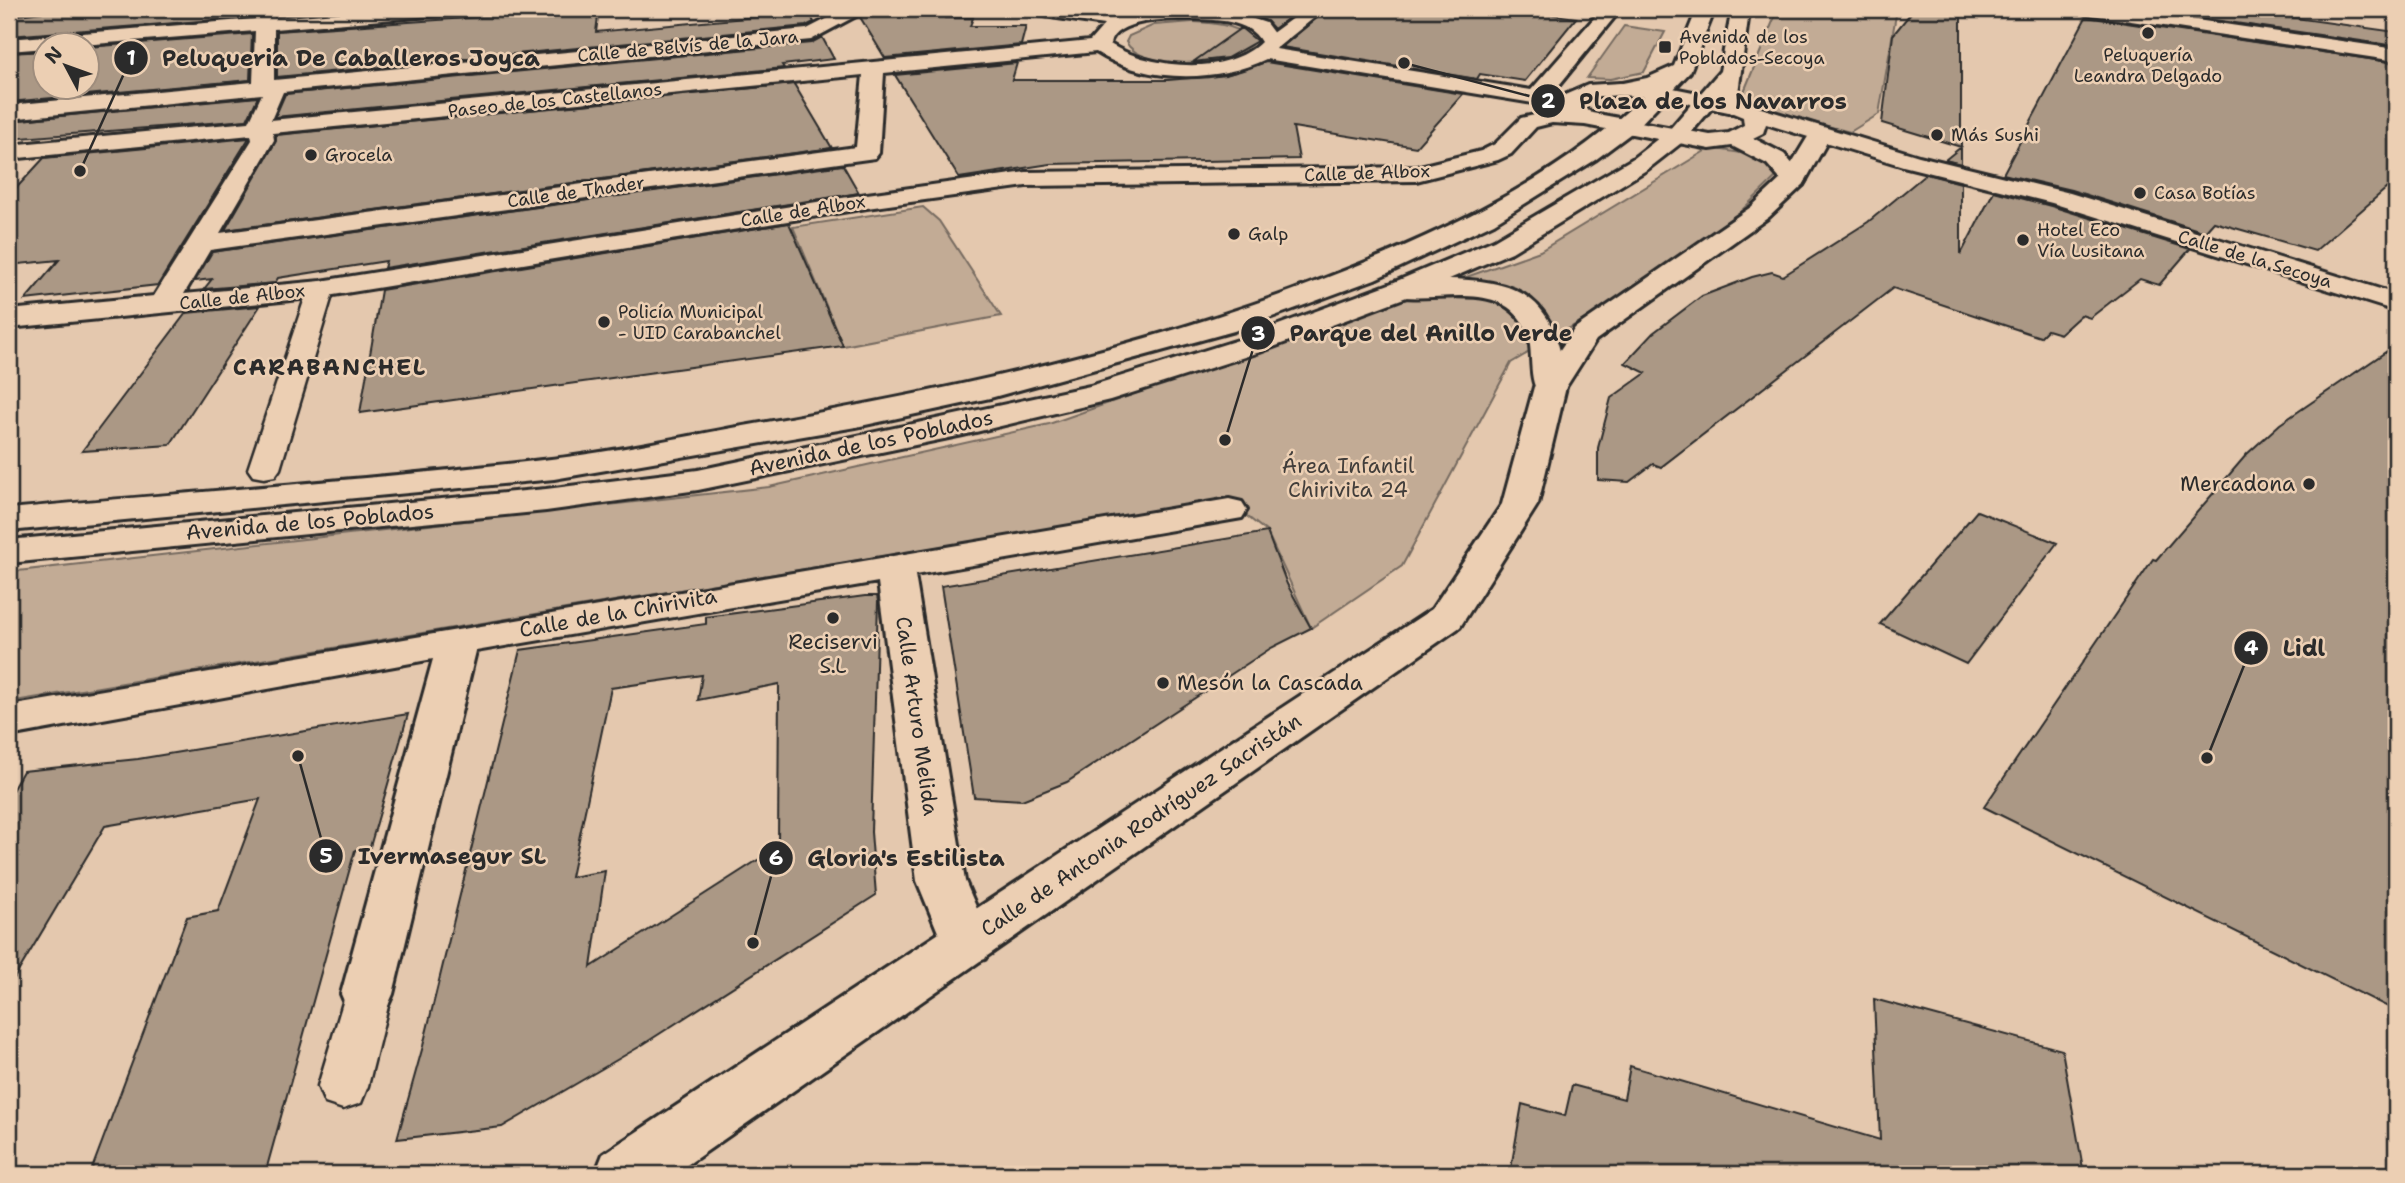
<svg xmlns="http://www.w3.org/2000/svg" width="2405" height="1183" font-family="'Shantell Sans',sans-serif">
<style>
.green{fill:#c2ab95;stroke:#766b60;stroke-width:2}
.building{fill:#ab9885;stroke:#2b2b2b;stroke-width:2;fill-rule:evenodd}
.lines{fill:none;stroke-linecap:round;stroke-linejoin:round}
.pedestrian-casing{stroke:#2b2b2b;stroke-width:5}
.minor-casing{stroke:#2b2b2b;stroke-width:6}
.tertiary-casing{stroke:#2b2b2b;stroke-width:6}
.primary-casing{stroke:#2b2b2b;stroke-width:6}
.pedestrian{fill:#eccfb3;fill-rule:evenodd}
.minor{fill:#eccfb3;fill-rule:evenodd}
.tertiary{fill:#eccfb3;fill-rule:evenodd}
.primary{fill:#eccfb3;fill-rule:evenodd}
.poi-dot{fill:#2b2b2b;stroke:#eccfb3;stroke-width:2.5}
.labels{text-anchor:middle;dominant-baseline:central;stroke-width:5;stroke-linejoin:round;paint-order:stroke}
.far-poi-label{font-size:18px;fill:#2b2b2b;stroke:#eccfb3;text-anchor:start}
.far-street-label{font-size:18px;fill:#2b2b2b;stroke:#eccfb3}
.street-label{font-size:21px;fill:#2b2b2b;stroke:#eccfb3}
.park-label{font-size:21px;fill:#423e3b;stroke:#eccfb3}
.poi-label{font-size:21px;fill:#2b2b2b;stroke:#eccfb3;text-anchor:end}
.far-district-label{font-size:23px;font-weight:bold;letter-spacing:2px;fill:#2b2b2b;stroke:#eccfb3}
.leader{fill:none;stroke:#2b2b2b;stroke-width:2.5}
.callout-dot{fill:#2b2b2b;stroke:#eccfb3;stroke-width:2.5}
.mark-label{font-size:21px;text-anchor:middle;font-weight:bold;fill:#fff}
.callout-label{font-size:23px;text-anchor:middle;font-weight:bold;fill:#2b2b2b;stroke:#eccfb3;stroke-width:5;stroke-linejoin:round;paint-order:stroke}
</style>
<rect width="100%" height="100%" fill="#e4c8ae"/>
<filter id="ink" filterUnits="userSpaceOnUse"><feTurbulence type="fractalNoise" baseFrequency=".0143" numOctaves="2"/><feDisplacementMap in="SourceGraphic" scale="14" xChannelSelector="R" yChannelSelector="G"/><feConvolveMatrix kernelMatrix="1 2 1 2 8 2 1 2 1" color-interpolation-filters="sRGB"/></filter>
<g filter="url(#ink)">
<!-- green -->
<path class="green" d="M204 9H244L242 16 234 19 9 39V33Z
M1778 9H1897L1879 114 1850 132 1763 109 1743 94Z
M1193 22C1213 23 1235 24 1251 38V45C1230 66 1142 72 1126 42L1129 36 1154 25Z
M1624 26 1665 32 1644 72 1610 79 1587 78Z
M1710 148 1754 155 1775 163 1777 176 1740 212 1610 304 1511 363 1402 566 1311 628 1267 532 1225 499 9 702V572L769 487 1049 424 1540 251Z
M923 207 939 221 1001 316 843 346 793 227Z"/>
<!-- building -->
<path class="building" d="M68 9H253V17L9 36V16Z
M277 9H358L277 15Z
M599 9 596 32 809 12 814 22 806 26 277 77V31Z
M1269 9H1301L1274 29 1267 21 1257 17Z
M1327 9H1513L1576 18 1525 81 1480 74 1477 79 1282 47Z
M1914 9H1961V164L1945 160 1961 147 1882 123 1893 35Z
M2138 9H2232L2396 32V46Z
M865 14H948L946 18H973L970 26H1026L1021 45 885 58 860 17Z
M2086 17 2396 63V180L2315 251 2214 222 2205 232 2071 190 2003 174Z
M1241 28 1257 41 1227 58 1193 62Z
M252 34 250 80 9 102V53L46 51V88H88V47Z
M822 37 834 59 782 65 784 68 275 117 285 94 811 43Z
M1266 62 1463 94 1416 147 1293 127 1299 159 1050 164 959 178 895 75 1017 63 1012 80H1168L1226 75Z
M794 84 832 148 225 230 276 141V135Z
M258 97 247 120 9 139V121Z
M249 138 158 285 25 300 59 260 9 265V196L44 158Z
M843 165 859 193 384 268 386 261 278 278 275 283 204 289 212 279 195 281 212 252Z
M1926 174 1961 183V254L1994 191 2051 206 2190 249 2159 285 2140 279 2090 318 2081 315 2060 334 2047 330 2040 337 1893 288 1661 467 1653 464 1629 482 1598 480V448L1611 398 1646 373 1625 363 1653 333 1702 296 1752 277 1772 272 1783 276 1868 222Z
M789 223 843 346 360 413 381 290Z
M260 306 170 445 82 451 186 313Z
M2396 345V1011L1984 807 2153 559 2156 560 2247 454 2280 424Z
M1977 511 2057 543 1966 664 1880 624Z
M1267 532 1287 584 1311 628 1271 648 1067 782 1022 800 974 797 941 586Z
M865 596H877L878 601 871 832 876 895 639 1047 502 1127 397 1139 423 1046 520 650 706 624V617ZM702 675 698 700 779 684 778 847 591 967 605 871 571 877 611 688Z
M408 714 370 847 355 850 265 1174H90L187 917 218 911 260 799 105 826 9 987V796L23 771 138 759Z
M1874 999 2062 1050 2084 1174H1510L1522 1104 1565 1116 1572 1085 1624 1099 1630 1066 1880 1140Z"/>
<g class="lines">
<!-- pedestrian casing -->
<g class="pedestrian-casing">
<path id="pedestrian" d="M321 281 330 284 334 289 280 469 275 476 264 478 253 476 248 469 308 289 312 284Z
M367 973 384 979 391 994 368 1086 361 1103 343 1109 325 1103 318 1086 350 979Z"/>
</g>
<!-- minor casing -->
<g class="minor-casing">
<path id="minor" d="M256 9H274V18L388 9H463L454 14 274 29V80L807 29 846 9H869L811 40 283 92 271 120 1090 41 1104 25 1031 14 1022 9H1068L1122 16 1162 9 1226 10 1266 23 1281 43 1276 49 1531 90 1602 9H1621L1551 95 1560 97 1588 85 1620 83 1663 86 1738 101 1919 156 2070 193 2396 294V311L2052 203 1903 166 1766 124 1763 133 1753 138 1784 154 1806 180 1803 185H1785L1767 164 1732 146 1710 149 1585 125 1552 123 1536 127 1511 154 1498 160 1416 181 1026 186 867 208 321 297 9 328V310L154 296 252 140 251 135 9 159V145L249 122 262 94 9 119V105L253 82 255 31 9 51V39L255 19ZM1193 19C1215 20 1249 19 1261 42 1226 77 1148 68 1110 44 1115 18 1172 19 1193 19ZM1096 52C1144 83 1216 83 1266 59L1533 103 1557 110 1521 118 1495 144 1481 151 1416 167 1026 172 867 194 321 281 184 294 210 250 875 158 879 153 884 73ZM863 75 856 147 220 233 274 140 273 133ZM1620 95 1663 98 1733 113 1743 117 1744 125 1729 133 1710 135 1592 113 1580 105 1592 97Z
M2076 9H2121L2396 49V61L2085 14Z
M1436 279C1524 278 1557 298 1566 387L1561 394 1550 396 1539 394C1526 375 1536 346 1524 325 1497 278 1433 305 1392 295L1388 289 1392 283Z
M1229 499 1242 502 1247 510 1242 518 915 575 965 881 992 944 985 959 967 965 949 959 917 881 878 582 476 651 393 994 386 1010 367 1017 348 1010 341 994 433 659 9 736V706Z"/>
</g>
<!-- tertiary casing -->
<g class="tertiary-casing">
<path id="tertiary" d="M1305 9H1325L1278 47H1264L1261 43 1264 39Z
M1820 128 1831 135 1803 185 1769 217 1596 340 1566 387 1538 504 1460 627 674 1174H595L603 1154 1432 609 1502 504 1534 387 1575 328 1751 207 1784 176 1812 130Z"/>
</g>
<!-- primary casing -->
<g class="primary-casing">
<path id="primary" d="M1697 9H1715L1690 72 1634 131 1595 160 1494 223 1375 279 1234 331 990 398 856 427 554 479 9 531V509C189 492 371 480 551 459 613 452 676 438 738 427 925 395 1112 356 1291 291 1418 244 1552 187 1650 90L1620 95 1613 93 1609 89 1613 85 1647 78 1674 66Z
M1735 9H1753L1748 19 1738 93 1749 108 1746 113H1730L1720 98 1685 140 1648 169 1512 252 1412 295 1260 352 1110 400 963 435 698 490 546 511 9 563V540L546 489 698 470 1090 386 1238 340 1392 283 1494 240 1632 159 1669 130 1720 71 1730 19Z"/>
</g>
<!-- pedestrian -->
<use href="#pedestrian" class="pedestrian"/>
<!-- minor -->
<use href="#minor" class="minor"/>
<!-- tertiary -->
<use href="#tertiary" class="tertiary"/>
<!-- primary -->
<use href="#primary" class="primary"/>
</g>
</g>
<!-- markers -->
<g class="poi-dot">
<circle cx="2148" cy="33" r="7"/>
<rect x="1658" y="40" width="14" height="14" rx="3.5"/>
<circle cx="1937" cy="135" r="7"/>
<circle cx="311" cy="155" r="7"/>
<circle cx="2140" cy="193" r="7"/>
<circle cx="1234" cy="234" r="7"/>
<circle cx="2023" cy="240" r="7"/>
<circle cx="604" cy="322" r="7"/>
<circle cx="2309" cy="484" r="7"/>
<circle cx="833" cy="618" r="7"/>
<circle cx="1163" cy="683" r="7"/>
</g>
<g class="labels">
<!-- far-poi labels -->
<g class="far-poi-label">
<text x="1679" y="37">Avenida de los<tspan x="1679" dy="21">Poblados-Secoya</tspan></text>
<text x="2148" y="55" text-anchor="middle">Peluquería<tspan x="2148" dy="21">Leandra Delgado</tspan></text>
<text x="1951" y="135">Más Sushi</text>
<text x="325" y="155">Grocela</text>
<text x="2154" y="193">Casa Botías</text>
<text x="2037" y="230">Hotel Eco<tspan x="2037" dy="21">Vía Lusitana</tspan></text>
<text x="1248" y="234">Galp</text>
<text x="618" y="312">Policía Municipal<tspan x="618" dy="21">- UID Carabanchel</tspan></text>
</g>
<!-- far-street labels -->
<g class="far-street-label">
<text transform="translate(688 46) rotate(-5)">Calle de Belvís de la Jara</text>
<text transform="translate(555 100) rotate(-6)">Paseo de los Castellanos</text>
<text transform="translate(1367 173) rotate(-2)">Calle de Albox</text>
<text transform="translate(576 192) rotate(-8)">Calle de Thader</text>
<text transform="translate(803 211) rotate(-9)">Calle de Albox</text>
<text transform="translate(2255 259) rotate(17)">Calle de la Secoya</text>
<text transform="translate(242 297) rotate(-6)">Calle de Albox</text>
</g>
<!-- street labels -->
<g class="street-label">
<text transform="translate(871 443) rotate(-12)">Avenida de los Poblados</text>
<text transform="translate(310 522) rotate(-5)">Avenida de los Poblados</text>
<text transform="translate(618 613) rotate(-10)">Calle de la Chirivita</text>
<text transform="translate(917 716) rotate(82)">Calle Arturo Melida</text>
<text transform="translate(1141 825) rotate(-34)">Calle de Antonia Rodríguez Sacristán</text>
</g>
<!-- park labels -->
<g class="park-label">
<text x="1348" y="466">Área Infantil<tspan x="1348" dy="24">Chirivita 24</tspan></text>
</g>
<!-- poi labels -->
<g class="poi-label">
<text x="2295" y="484">Mercadona</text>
<text x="833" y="642" text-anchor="middle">Reciservi<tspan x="833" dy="24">S.L</tspan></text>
<text x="1177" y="683" text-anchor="start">Mesón la Cascada</text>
</g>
<!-- far-district labels -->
<g class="far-district-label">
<text x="330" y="367">CARABANCHEL</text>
</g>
</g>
<!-- callouts -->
<path class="leader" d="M80 171L131 58M1404 63L1548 101M1225 440L1258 333M2207 758L2251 648M298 756L326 856M753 943L776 858"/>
<g class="callout-dot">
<circle cx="80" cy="171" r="7"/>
<circle cx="1404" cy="63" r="7"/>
<circle cx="1225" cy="440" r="7"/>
<circle cx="2207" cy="758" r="7"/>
<circle cx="298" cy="756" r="7"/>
<circle cx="753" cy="943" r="7"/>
<circle cx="131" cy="58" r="18"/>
<circle cx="1548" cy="101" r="18"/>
<circle cx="1258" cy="333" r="18"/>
<circle cx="2251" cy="648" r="18"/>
<circle cx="326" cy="856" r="18"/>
<circle cx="776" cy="858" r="18"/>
</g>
<g class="mark-label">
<text x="131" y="65">1</text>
<text x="1548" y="108">2</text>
<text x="1258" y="341">3</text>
<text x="2251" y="655">4</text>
<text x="326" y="863">5</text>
<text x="776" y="865">6</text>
</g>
<g class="callout-label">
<text x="351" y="66">Peluqueria De Caballeros Joyca</text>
<text x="1713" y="109">Plaza de los Navarros</text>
<text x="1431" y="341">Parque del Anillo Verde</text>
<text x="2304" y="656">Lidl</text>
<text x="452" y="864">Ivermasegur SL</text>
<text x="906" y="866">Gloria's Estilista</text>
</g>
<!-- margin -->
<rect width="2405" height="1183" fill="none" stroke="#eccfb3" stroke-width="35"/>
<rect x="18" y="18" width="2370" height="1148" fill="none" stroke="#2b2b2b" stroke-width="2.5" filter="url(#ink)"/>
<!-- north arrow -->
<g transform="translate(66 66) rotate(311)"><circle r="33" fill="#eccfb3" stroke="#9f8d7d" stroke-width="2"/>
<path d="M0-5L12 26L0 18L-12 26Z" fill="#2b2b2b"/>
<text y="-10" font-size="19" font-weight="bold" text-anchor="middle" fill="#2b2b2b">N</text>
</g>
</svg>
